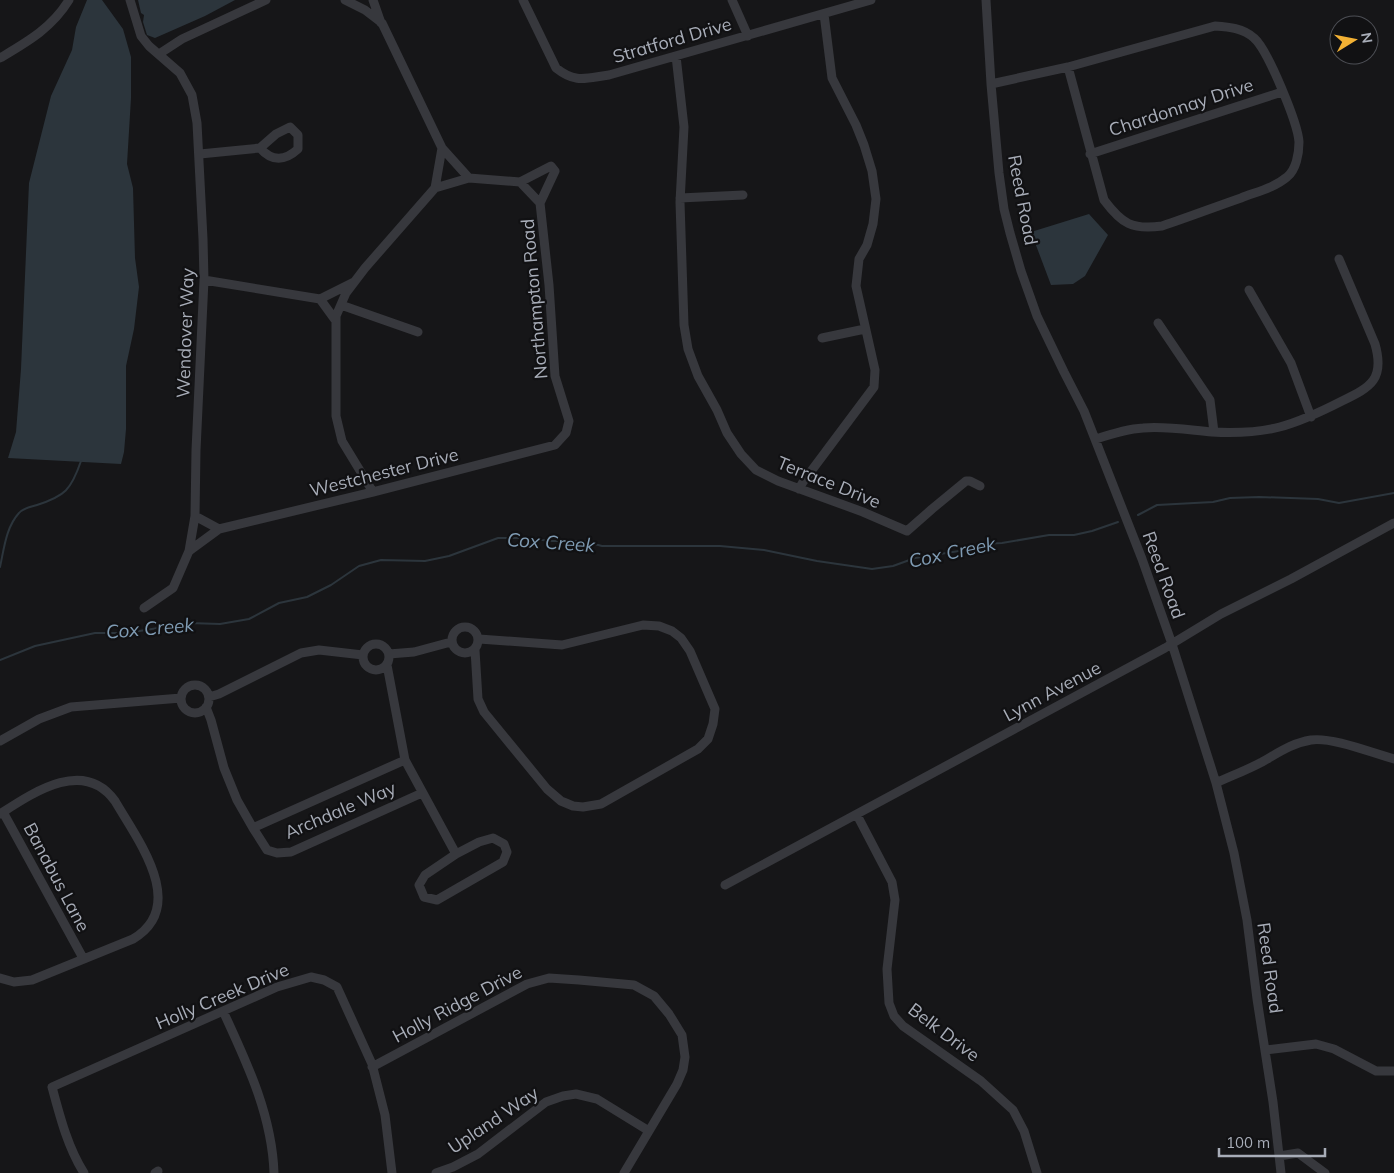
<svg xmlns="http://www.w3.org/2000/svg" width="1394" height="1173" font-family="Mulish,sans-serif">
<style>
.water{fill:#2c353c}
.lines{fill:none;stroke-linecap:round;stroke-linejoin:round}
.stream{stroke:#2c353c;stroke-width:2}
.minor{stroke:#37383d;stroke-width:9}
.labels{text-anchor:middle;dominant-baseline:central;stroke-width:4.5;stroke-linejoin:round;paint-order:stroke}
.street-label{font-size:18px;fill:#a8adb8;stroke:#111113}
.water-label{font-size:19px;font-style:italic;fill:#7f9bb3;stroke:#111113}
</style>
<rect width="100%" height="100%" fill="#161618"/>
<!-- water -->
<path class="water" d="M87 0H102L123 29 131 57V98L127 164 133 188 135 258 139 287 134 329 126 366V429L124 452 121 464 8 458 16 432 21 369 29 183 51 96 72 50 76 27Z
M138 0H235L205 16 155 38 147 35 143 22 144 15 141 13Z
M1089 214 1108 235 1085 276 1073 284 1051 285 1031 232Z"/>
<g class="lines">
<!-- stream -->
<path class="stream" d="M1138 515 1157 505 1213 502 1230 498 1259 497 1318 499 1339 503 1394 493
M0 567C4 549 6 527 19 513 23 508 31 507 37 505 65 496 71 490 81 461
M0 660 35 646 95 633H127L189 623 220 624 249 619 279 603 307 597 331 585 359 566 381 560 425 561 449 556 498 538H522L552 541H583L602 546H720L764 550 817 561 872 569 893 566 915 558 959 551 981 544 1002 543 1049 535H1074L1092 531 1118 522"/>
<!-- minor -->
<path class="minor" d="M130 0 141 36 149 46 180 73 192 95 197 123 203 239 204 280 196 450 195 516 189 551 173 588 144 608
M373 0 381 23
M523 0 556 68C576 84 586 78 609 75L871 0
M732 0 748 36
M986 0 991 84 999 173 1004 209 1010 233 1021 271 1037 316 1064 372 1084 411 1142 559 1172 644 1216 783 1234 853 1247 920 1257 999 1273 1102 1281 1173
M159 54 182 39 266 0
M676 56 684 127 680 202 684 325 688 349 698 376 717 410 727 433 741 454 756 470 778 481 863 512 907 531 932 509 966 481H970L980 486
M0 58C27 42 52 28 69 0
M991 84 1068 67 1215 26C1229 27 1243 28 1254 38 1268 50 1298 124 1299 142 1299 154 1296 170 1287 177 1274 188 1256 192 1241 198 1215 207 1189 217 1162 226 1132 230 1122 224 1104 200L1068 67
M290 127 298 135V149C285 161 272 162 260 148L276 134Z
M200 154 260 148
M1090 154 1282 92
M520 182 551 166 555 171 540 203
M435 188 442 148
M680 198 743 195
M204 280 320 299 336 321
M1249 290 1291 363 1311 417
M320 299 354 282
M341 305 418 332
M1158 323 1210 400 1214 432
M822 338 865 329
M1096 439C1111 434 1127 429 1143 428 1166 426 1189 430 1212 432 1268 435 1293 426 1342 401 1371 387 1385 379 1375 344L1339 259
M799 489 803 482 874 387 875 370 856 286 859 259 867 245 873 224 876 199 872 171 864 145 856 125 832 78 824 14
M373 492 342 441 336 416V316L346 293 365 268 435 188 469 178
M195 516 219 529 373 492 555 445 566 433 569 421 555 376 549 285 540 203 520 182 469 178 442 148 382 23 365 10 345 0
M189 551 219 529
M452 640a13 13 0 1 1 26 0a13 13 0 1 1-26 0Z
M363 657a13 13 0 1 1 26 0a13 13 0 1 1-26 0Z
M475 650 478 699 484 712 547 789 561 801 573 806 583 807 601 804 698 749 708 739 713 724 715 709 690 651 681 638 672 631 659 626 643 625 562 645 479 639
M389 654 414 652 451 642
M387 665 405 760 456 854 425 875 419 885 424 897 437 900 503 862 507 852 504 844 493 838 479 842 456 854
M181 699a14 14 0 1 1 28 0a14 14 0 1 1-28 0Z
M209 697 219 694 301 653 319 650 363 655
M206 707 211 720 224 768 237 800 253 828 267 850 277 853 291 852 422 793
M0 741 39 719 71 707 181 698
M1216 783C1231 776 1247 770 1262 762 1278 753 1292 743 1311 740 1333 737 1372 753 1394 759
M3 812 83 958
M0 814C34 792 84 758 115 801 137 839 189 906 133 939L32 980 14 982 0 978
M857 815 892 882 895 900 887 969 889 1003 894 1016 903 1026 981 1081 1013 1110 1024 1131 1037 1173
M253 828 405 760
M725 885 1165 648 1221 614 1291 579 1394 523
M223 1011C247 1063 272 1115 274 1173
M1266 1050 1316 1044 1334 1049 1376 1071H1394
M372 1067 527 984 549 978 579 980 634 985 654 996 669 1014 682 1035 685 1057 683 1070 677 1084 624 1173
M1279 1156 1298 1153 1325 1173
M84 1173C68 1148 60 1117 52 1087L277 987 311 977 324 980 337 987 372 1064 385 1115 392 1173
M155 1173 158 1171
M436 1173 453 1167 478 1154 546 1102 563 1096 576 1094 597 1099 649 1131"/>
</g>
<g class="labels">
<!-- street labels -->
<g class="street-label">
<text transform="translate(672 40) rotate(-16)">Stratford Drive</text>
<text transform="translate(1181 107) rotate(-18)">Chardonnay Drive</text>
<text transform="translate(1023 200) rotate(79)">Reed Road</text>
<text transform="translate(534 299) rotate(-95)">Northampton Road</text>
<text transform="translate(185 333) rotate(-88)">Wendover Way</text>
<text transform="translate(384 472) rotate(-14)">Westchester Drive</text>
<text transform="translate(829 482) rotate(22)">Terrace Drive</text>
<text transform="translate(1164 575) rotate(70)">Reed Road</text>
<text transform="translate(1052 691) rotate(-28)">Lynn Avenue</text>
<text transform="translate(340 810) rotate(-23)">Archdale Way</text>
<text transform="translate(57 877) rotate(62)">Banabus Lane</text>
<text transform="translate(1270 968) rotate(82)">Reed Road</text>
<text transform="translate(222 996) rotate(-23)">Holly Creek Drive</text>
<text transform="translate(457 1004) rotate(-28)">Holly Ridge Drive</text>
<text transform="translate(944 1032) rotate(37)">Belk Drive</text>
<text transform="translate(493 1120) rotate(-34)">Upland Way</text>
</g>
<!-- water labels -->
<g class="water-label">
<text transform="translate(551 542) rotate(4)">Cox Creek</text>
<text transform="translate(952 552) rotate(-12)">Cox Creek</text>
<text transform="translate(150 628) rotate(-5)">Cox Creek</text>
</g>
</g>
<!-- north arrow -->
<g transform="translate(1354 40) rotate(80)"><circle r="24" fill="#111113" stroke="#4d4f55"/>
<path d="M0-4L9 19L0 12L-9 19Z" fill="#f2b134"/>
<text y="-8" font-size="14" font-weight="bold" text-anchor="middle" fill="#a8adb8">N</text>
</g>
<!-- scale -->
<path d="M1219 1148v8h106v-8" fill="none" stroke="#a8adb8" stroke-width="2.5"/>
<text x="1226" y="1148" font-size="15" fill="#a8adb8" stroke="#111113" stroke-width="4" paint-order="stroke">100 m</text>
</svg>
